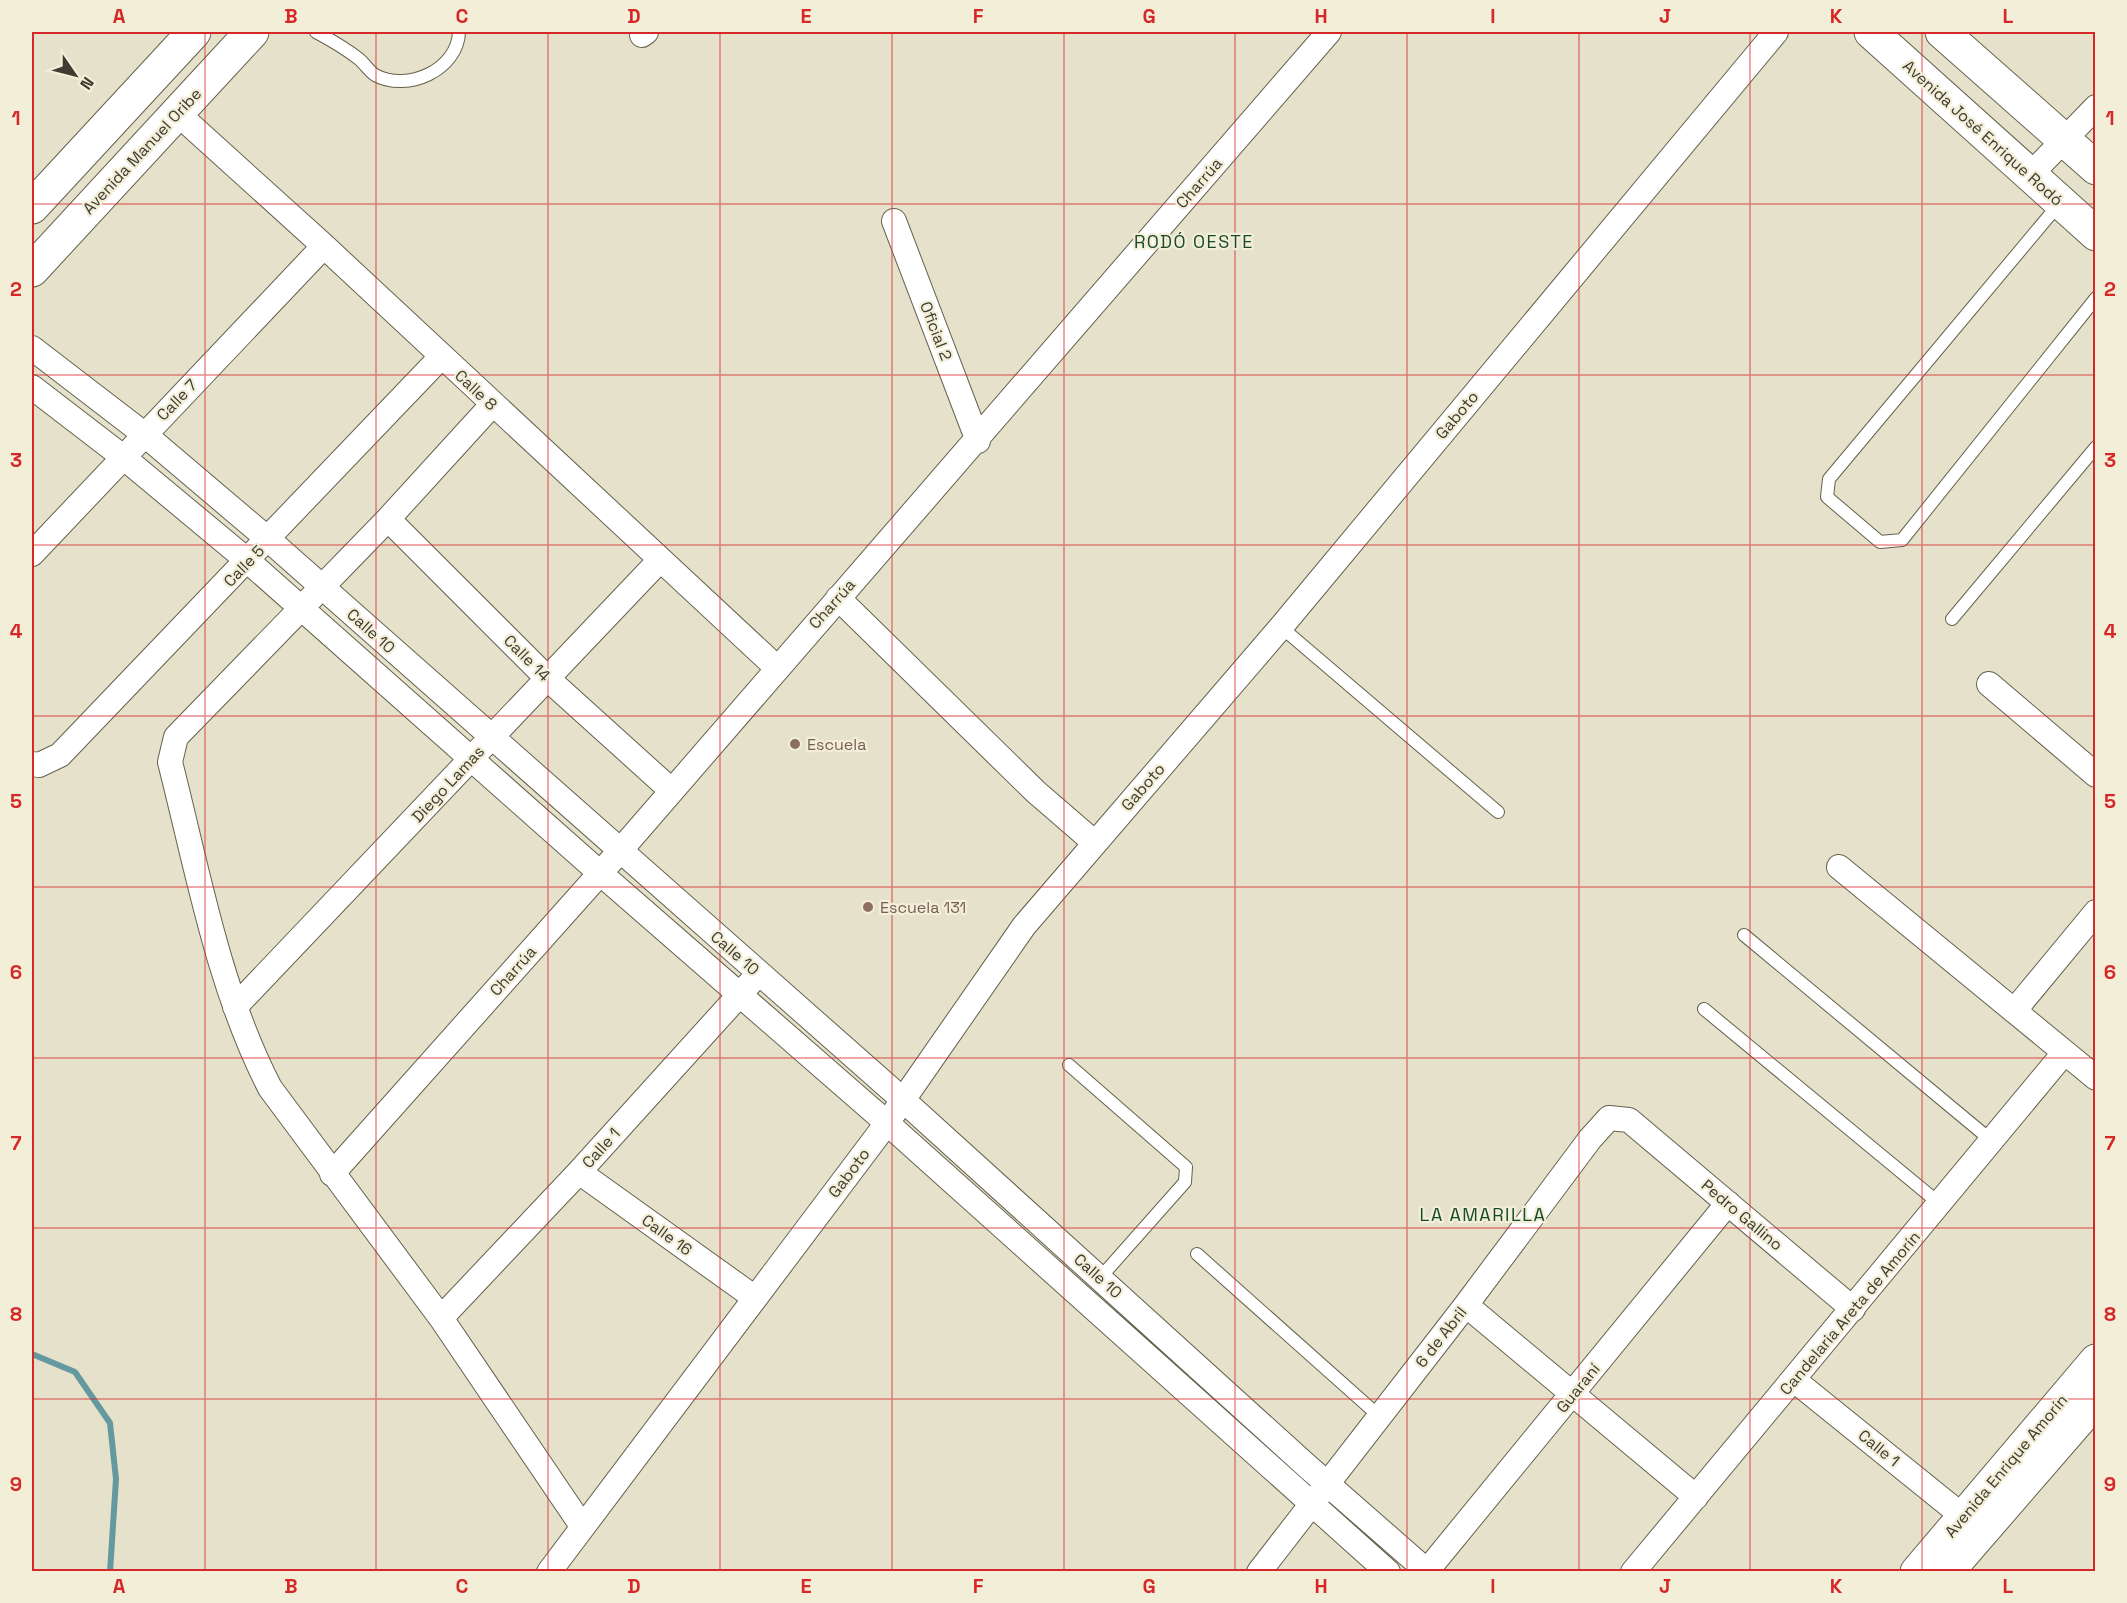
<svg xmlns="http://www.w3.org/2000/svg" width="2127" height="1603" font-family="'Space Grotesk',sans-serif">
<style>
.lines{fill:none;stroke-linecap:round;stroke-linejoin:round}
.stream{stroke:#6499a0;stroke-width:6}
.lane-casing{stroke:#65614d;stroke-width:14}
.street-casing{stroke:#65614d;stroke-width:26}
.secondary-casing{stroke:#65614d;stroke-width:35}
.lane{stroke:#fff;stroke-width:12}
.street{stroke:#fff;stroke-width:24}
.secondary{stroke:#fff;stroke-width:33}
.grid{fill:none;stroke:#d62828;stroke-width:1.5;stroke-opacity:0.55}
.education-dot{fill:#8d6e63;stroke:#f3eed7;stroke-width:2}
.labels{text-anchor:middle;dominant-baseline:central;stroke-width:4.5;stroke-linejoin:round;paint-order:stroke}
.street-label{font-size:16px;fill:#3d3b32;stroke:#f3eed7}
.education-label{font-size:16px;fill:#785e54;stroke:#f3eed7;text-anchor:start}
.neighbourhood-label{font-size:18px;letter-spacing:1.5px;fill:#174b29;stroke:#f3eed7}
.neatline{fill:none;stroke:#d62828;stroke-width:2}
.grid-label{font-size:20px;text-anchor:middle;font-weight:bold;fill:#d62828}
</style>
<rect width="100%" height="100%" fill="#e5e1ca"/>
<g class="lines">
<!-- stream -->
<path class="stream" d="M32 1354 75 1372 110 1423 116 1479 110 1572"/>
<!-- lane casing -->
<g class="lane-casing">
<path id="lane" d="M316 32C331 40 345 48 359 59 364 63 369 71 375 75 408 93 458 69 459 32
M2059 204 1829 479 1827 497 1880 542 1902 540 2096 298
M1952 619 2096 447
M1281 627 1498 812
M1744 935 1992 1141
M1704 1009 1940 1204
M1069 1065 1186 1167 1185 1182 1100 1278
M1197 1254 1379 1416"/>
</g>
<!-- street casing -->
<g class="street-casing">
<path id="street" d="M642 35 646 32
M177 113 324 246 776 667
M2031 174 2096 107
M894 221 978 441
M32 348 144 434 269 540 902 1099 1308 1467 1428 1572
M32 387 123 457 248 561 600 873 887 1123 1388 1572
M492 405 388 519 176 737 170 762C198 872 218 987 270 1088L441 1318 582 1526
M388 519 548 679 672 791
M32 554 324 246
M838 598 1036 792 1095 843
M1989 684 2096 775
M32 764 39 765 60 755 441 357
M1839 867 2096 1078
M235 1007 660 560
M2014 1011 2096 912
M579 1172 755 1298
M332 1174 619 852 1329 32
M1466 1305 1696 1497
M441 1318 579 1172 751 982
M1794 1380 1975 1526
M549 1572 887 1123 1024 926 1281 627 1776 32
M1259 1572 1466 1305 1590 1139 1609 1118 1629 1120 1853 1309
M1426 1572 1728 1203
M1633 1572 2064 1053"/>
</g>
<!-- secondary casing -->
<g class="secondary-casing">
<path id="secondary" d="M1871 32 2096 234
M1942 32 2096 168
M32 207 194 32
M32 270 252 32
M1917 1572 2096 1361
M1947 1572 2096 1400"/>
</g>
<!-- lane -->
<use href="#lane" class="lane"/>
<!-- street -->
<use href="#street" class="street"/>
<!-- secondary -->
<use href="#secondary" class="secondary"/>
</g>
<!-- grid -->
<path class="grid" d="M205 32V1572M376 32V1572M548 32V1572M720 32V1572M892 32V1572M1064 32V1572M1235 32V1572M1407 32V1572M1579 32V1572M1750 32V1572M1922 32V1572M32 204H2096M32 375H2096M32 545H2096M32 716H2096M32 887H2096M32 1058H2096M32 1228H2096M32 1399H2096"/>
<!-- markers -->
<g class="education-dot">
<circle cx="795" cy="744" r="6"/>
<circle cx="868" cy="907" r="6"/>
</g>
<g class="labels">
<!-- street labels -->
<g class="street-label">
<text transform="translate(1983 133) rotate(42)">Avenida José Enrique Rodó</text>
<text transform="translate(142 151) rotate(-47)">Avenida Manuel Oribe</text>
<text transform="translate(1199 183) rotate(-49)">Charrúa</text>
<text transform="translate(936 331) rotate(69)">Oficial 2</text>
<text transform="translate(476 390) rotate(43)">Calle 8</text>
<text transform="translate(177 400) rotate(-46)">Calle 7</text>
<text transform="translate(1457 415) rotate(-50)">Gaboto</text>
<text transform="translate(244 566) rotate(-46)">Calle 5</text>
<text transform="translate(832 604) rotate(-48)">Charrúa</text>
<text transform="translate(371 631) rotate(42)">Calle 10</text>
<text transform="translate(527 658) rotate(45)">Calle 14</text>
<text transform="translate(448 784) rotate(-47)">Diego Lamas</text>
<text transform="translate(1143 787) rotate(-49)">Gaboto</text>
<text transform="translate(735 953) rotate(41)">Calle 10</text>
<text transform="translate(513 971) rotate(-48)">Charrúa</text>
<text transform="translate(601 1148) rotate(-48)">Calle 1</text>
<text transform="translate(849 1173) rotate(-53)">Gaboto</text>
<text transform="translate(1742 1215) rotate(40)">Pedro Gallino</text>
<text transform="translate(667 1235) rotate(36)">Calle 16</text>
<text transform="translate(1098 1276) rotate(42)">Calle 10</text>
<text transform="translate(1850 1313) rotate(-50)">Candelaria Areta de Amorín</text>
<text transform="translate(1441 1337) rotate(-52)">6 de Abril</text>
<text transform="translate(1578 1388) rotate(-51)">Guaraní</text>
<text transform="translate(1879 1448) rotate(39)">Calle 1</text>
<text transform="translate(2006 1466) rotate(-50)">Avenida Enrique Amorín</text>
</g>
<!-- education labels -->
<g class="education-label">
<text x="807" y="744">Escuela</text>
<text x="880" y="907">Escuela 131</text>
</g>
<!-- neighbourhood labels -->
<g class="neighbourhood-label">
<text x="1194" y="241">RODÓ OESTE</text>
<text x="1483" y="1214">LA AMARILLA</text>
</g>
</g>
<!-- border -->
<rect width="2127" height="1603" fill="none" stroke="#f3eed7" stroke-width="66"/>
<!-- north arrow -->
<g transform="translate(75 75) rotate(125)" stroke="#f3eed7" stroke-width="4.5" paint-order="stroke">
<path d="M0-4.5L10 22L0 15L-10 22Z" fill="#3d3b32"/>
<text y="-9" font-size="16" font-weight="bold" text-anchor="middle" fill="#3d3b32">N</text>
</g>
<rect x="33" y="33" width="2061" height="1537" class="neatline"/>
<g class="grid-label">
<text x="119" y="23">A</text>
<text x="291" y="23">B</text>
<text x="462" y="23">C</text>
<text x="634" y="23">D</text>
<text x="806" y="23">E</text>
<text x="978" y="23">F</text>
<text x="1149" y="23">G</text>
<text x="1321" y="23">H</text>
<text x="1493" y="23">I</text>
<text x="1665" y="23">J</text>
<text x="1836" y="23">K</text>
<text x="2008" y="23">L</text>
<text x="16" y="125">1</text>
<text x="2110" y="125">1</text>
<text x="16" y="296">2</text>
<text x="2110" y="296">2</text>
<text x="16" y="467">3</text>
<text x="2110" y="467">3</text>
<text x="16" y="638">4</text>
<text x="2110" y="638">4</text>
<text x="16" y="808">5</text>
<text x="2110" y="808">5</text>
<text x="16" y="979">6</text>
<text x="2110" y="979">6</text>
<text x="16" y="1150">7</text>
<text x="2110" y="1150">7</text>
<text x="16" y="1321">8</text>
<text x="2110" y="1321">8</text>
<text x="16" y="1491">9</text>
<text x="2110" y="1491">9</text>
<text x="119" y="1593">A</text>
<text x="291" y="1593">B</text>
<text x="462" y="1593">C</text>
<text x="634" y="1593">D</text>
<text x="806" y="1593">E</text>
<text x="978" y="1593">F</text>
<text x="1149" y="1593">G</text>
<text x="1321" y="1593">H</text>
<text x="1493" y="1593">I</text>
<text x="1665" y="1593">J</text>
<text x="1836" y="1593">K</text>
<text x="2008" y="1593">L</text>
</g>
</svg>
